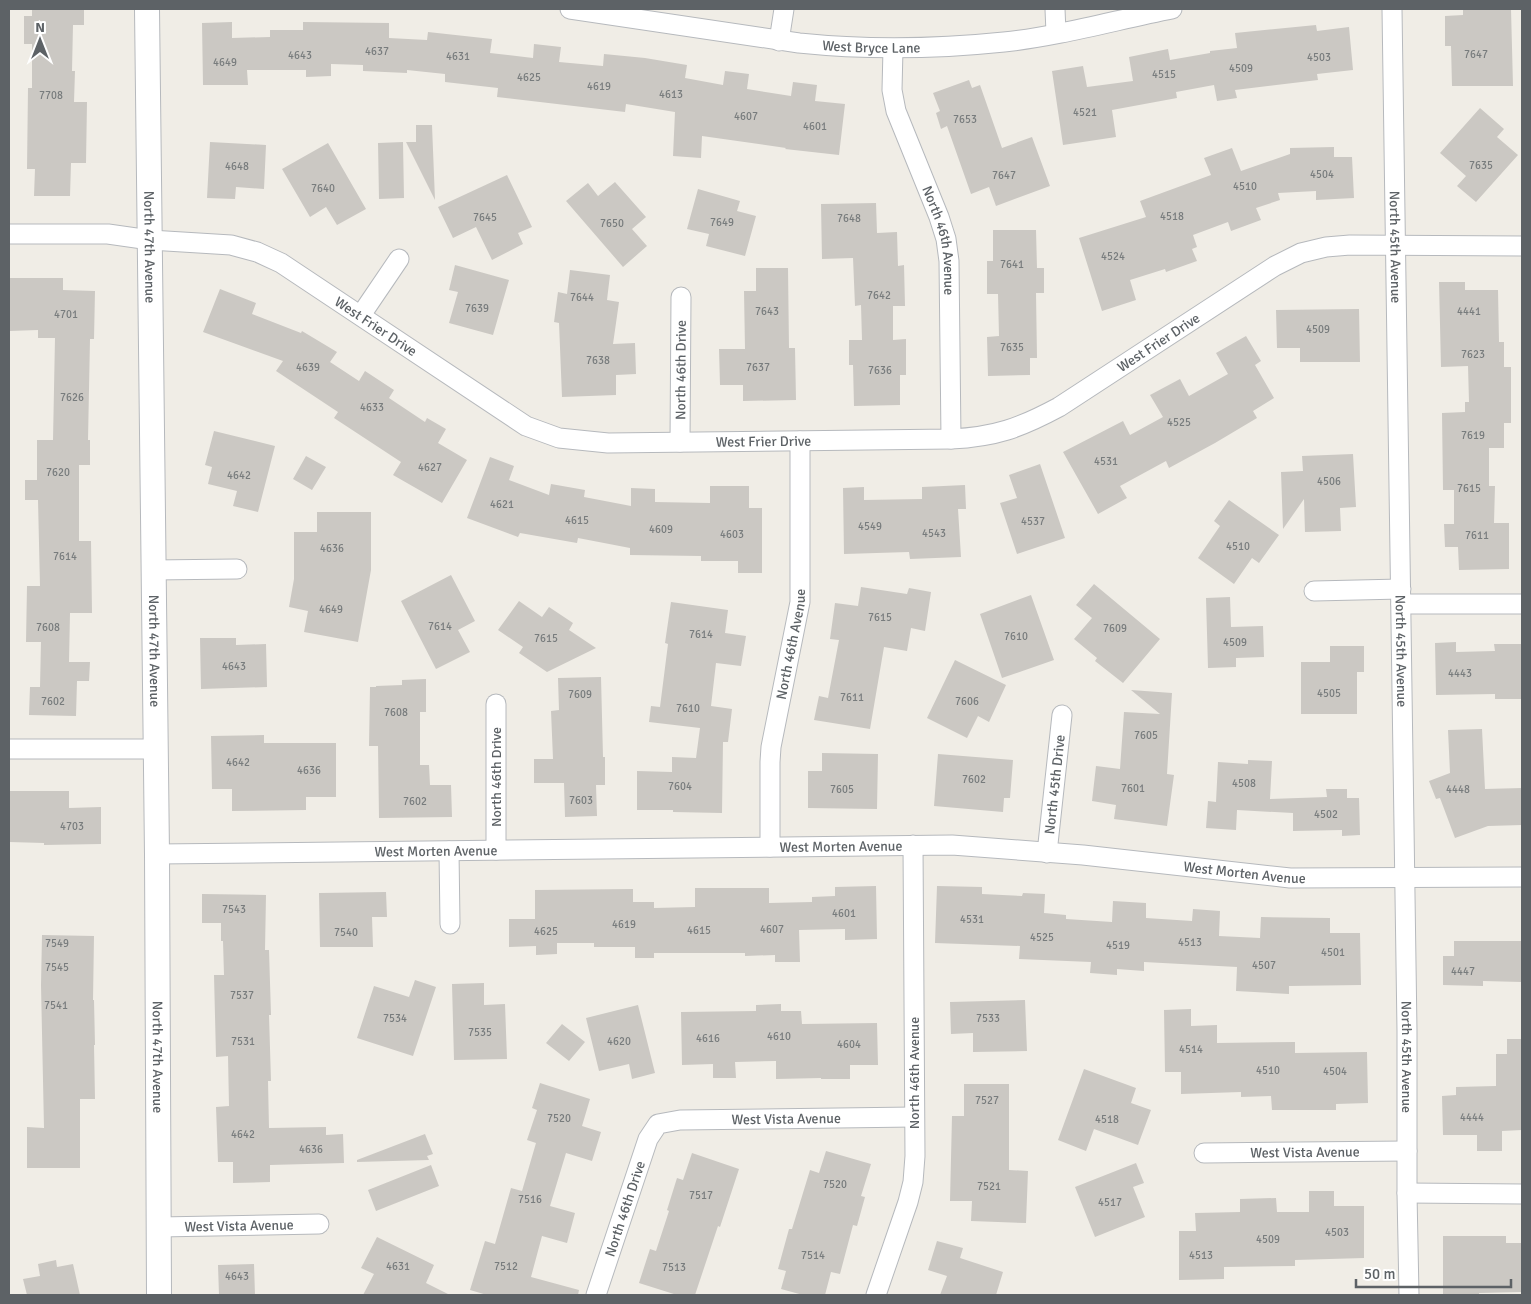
<svg xmlns="http://www.w3.org/2000/svg" width="1531" height="1304" font-family="Signika,sans-serif">
<style>
.building{fill:#cbc8c3}
.lines{fill:none;stroke-linecap:round;stroke-linejoin:round}
.minor-casing{stroke:#b6b9bd;stroke-width:21}
.tertiary-casing{stroke:#b6b9bd;stroke-width:26}
.minor{stroke:#fff;stroke-width:19}
.tertiary{stroke:#fff;stroke-width:24}
.labels{text-anchor:middle;dominant-baseline:central;stroke-width:4;stroke-linejoin:round;paint-order:stroke}
.number-label{font-size:11px;fill:#787c7d}
.street-label{font-size:14px;fill:#5d6266;stroke:#fff}
</style>
<rect width="100%" height="100%" fill="#f0ede6"/>
<!-- building -->
<path class="building" d="M32 9H84V25H73L72 71H75L74 102H87L86 163H71L70 196H34L35 169H27L28 88H32V44H24V16H32Z
M1463 9H1511L1513 86H1452L1451 46H1445V16L1463 15Z
M232 22V38L270 37V30H303V22L389 23V38L427 40 428 32 492 39 490 53 533 58 534 44 561 47 559 62 603 66 604 54 645 58 687 65 685 78 723 85 725 71 749 74 747 89 791 96 793 82 817 85 815 101 845 104 839 155 785 149 786 148 702 136 701 158 673 156 675 112 626 104 625 112 497 97 498 88 445 82V74L407 70V73L363 71V65L331 64V76L306 77V70H247L248 85H203L202 23Z
M1316 25 1317 31 1349 27 1353 70 1317 74 1318 80 1235 90 1237 98 1217 101 1214 85 1176 92 1177 98 1112 110 1116 137 1063 145 1052 71 1083 66 1087 87 1133 81 1129 57 1168 49 1170 60 1210 53V51L1237 48 1235 33Z
M969 80 972 88 980 85 1002 148 1032 137 1050 186 996 206 989 187 971 194 947 126 941 129 936 113 940 111 933 93Z
M1480 108 1504 129 1497 137 1518 155 1476 202 1457 186 1466 176 1440 153Z
M416 125H432L435 200 406 142H416Z
M210 142 266 145 264 189 236 187 235 199 207 198Z
M403 142 404 198 379 199 378 143Z
M328 143 366 209 337 225 326 207 310 217 282 169Z
M1334 147V157H1352L1354 198 1316 200V191L1278 193 1280 200 1256 208 1261 220 1231 231 1228 222 1193 235 1197 247 1192 249 1197 261 1166 272 1165 269 1130 280 1136 300 1102 311 1079 238 1146 217 1140 201 1211 175 1204 158 1232 148 1241 171 1290 154V148Z
M507 175 532 227 518 233 523 244 492 260 476 227 453 238 438 207Z
M615 182 646 217 632 229 647 246 623 267 566 201 588 183 598 196Z
M698 189 740 201 737 211 756 216 745 256 706 246 709 234 687 229Z
M876 203 877 233 897 232 898 266 904 265 905 306H893V340L906 339V375H900V405L854 406 853 365H849V340H862L861 305 855 306 853 258 822 259 821 204Z
M993 230H1036L1037 268H1044V293H1036L1037 358H1030V375L988 376 987 337 999 336 998 294H987V261H993Z
M455 265 509 280 493 335 449 323 458 292 449 290Z
M756 268H788L789 348H795L796 400 743 401V385H720L719 349H745L744 291H756Z
M570 270 610 275 607 300 619 302 613 344 635 343 636 374 616 375V395L562 397 559 323 554 322 558 292 567 294Z
M9 278H63V290L95 291 94 339H90L88 440H90V465H79V541H91L92 613H70L69 662H90L89 681H77L76 716 29 715 30 687H40L41 642H26L27 586H40L38 500H25V480H37V440H53L55 338H38V330L9 331Z
M1439 282H1465V290H1498L1499 342H1504V367H1511V423H1504V448H1489V486H1495L1494 523H1509V569L1459 570 1458 547H1445L1444 524H1454V490H1443L1442 413 1465 412V402H1469L1468 366 1441 367Z
M220 289 256 303 252 314 301 333 302 331 337 352 330 362 359 381 365 371 394 390 389 398 425 422 427 418 446 429 438 443 467 460 442 503 393 475 401 462 334 418 338 412 276 371 283 361 203 332Z
M1359 309 1360 362H1300V348H1277L1276 310Z
M1246 336 1261 361 1255 365 1274 398 1253 411 1257 418 1215 443 1169 468 1166 461 1120 486 1127 498 1098 514 1063 452 1123 421 1130 435 1163 417 1150 395 1180 379 1189 396 1228 374 1216 353Z
M214 431 275 446 258 512 233 506 237 491 208 484 212 467 205 465Z
M1353 454 1356 507 1340 508 1341 531 1305 532 1304 499 1283 529 1281 472 1303 471 1302 456Z
M306 456 326 467 312 490 293 479Z
M490 457 514 466 509 480 549 495 551 484 585 490 584 497 631 506V488L655 489V502L710 503V486H749V508H762V573H738V561H701V556L630 555V548L578 538 577 543 520 533 518 537 467 518Z
M1040 464 1065 538 1017 554 1000 503 1017 498 1009 475Z
M965 485 966 509H958L961 557 910 559 909 552 844 554 843 488 864 487V500L922 499V487Z
M1229 500 1279 535 1259 563 1252 558 1234 584 1198 558 1220 526 1214 521Z
M317 512H371V570L358 642 304 632 308 611 289 607 294 579V532H317Z
M451 575 475 621 458 630 470 652 436 669 401 601Z
M1094 584 1160 639 1123 683 1095 661 1097 658 1074 639 1092 618 1076 605Z
M861 587 907 594 909 588 931 592 925 631 911 628 907 651 884 647 870 729 814 720 819 696 828 698 839 640 830 639 835 603 858 606Z
M1031 595 1054 660 1002 678 980 614Z
M1230 597 1231 627 1263 626 1264 657 1236 658V667L1208 668 1206 598Z
M519 601 542 617 549 607 573 623 569 630 596 648 547 672 519 653 523 647 498 630Z
M671 602 728 610 725 633 746 636 741 666 716 663 711 706 732 709 728 742H723L722 813 673 812V810H637V771L672 772V757L696 758 700 728 649 722 651 706 660 707 668 644 665 643Z
M200 638H236V645L266 644 267 687 201 689Z
M1456 642V652L1495 651 1494 644H1522V699H1495V694L1436 695 1435 643Z
M1330 646H1364V672H1357V714H1301V662H1330Z
M955 660 1006 685 989 722 978 716 967 738 927 718Z
M601 677 603 757H605V785H596L597 816 565 817 564 783H534V759H553L551 711 559 710 558 678Z
M426 679V712H420V765H429L430 785H451L452 817 379 818 378 746H369L370 687H376V686L402 685V680Z
M1131 690 1172 693 1167 774 1174 775 1167 826 1114 819 1116 805 1092 801 1096 766 1120 769 1124 712 1160 714Z
M1482 729 1485 789 1522 788V825L1488 826 1455 838 1440 798 1436 799 1429 781 1450 773 1448 730Z
M264 735V743H336V797H306V810L232 811V789H212L211 736Z
M822 753 878 754 877 809 808 808V771H822Z
M938 754 1013 760 1010 798H1004L1003 812 934 806Z
M1248 760 1272 761 1270 799 1327 797 1326 789H1347V798H1359L1360 835 1342 836V830L1293 831V813L1237 810 1236 830 1206 828 1208 801 1216 802 1218 762 1248 764Z
M9 791H69V808L101 807V844L44 845V843L9 842Z
M876 886 877 939 845 940V929L799 930 800 962H775V955L745 956V953H654V958H635V947H594V943H557V954L536 955V946L509 947V919H535V890L633 889V902H654V908L695 907V888H769V903L812 902V897L835 896V887Z
M937 886 982 887V894L1022 896 1023 893 1045 894 1044 913 1066 915V919L1112 922 1113 901 1146 903V918L1192 921 1193 909 1220 911 1219 936 1260 938 1261 917 1330 918V933H1360L1361 985 1289 986V994L1236 991 1237 967 1144 962V971L1117 969V975L1090 973 1091 962 1019 959 1020 946 935 943Z
M386 892 387 917H372L373 947H320L319 893Z
M202 894 266 895 265 950H269L271 1015H269L271 1081H268L269 1128 326 1127V1135L343 1134 344 1163 270 1165V1182L233 1183V1162H218L216 1107 229 1106 228 1056 216 1057 214 975H224L223 941H221V923H202Z
M42 935 94 936 93 1000H94L95 1045H94L95 1099H80V1168H27V1127L44 1128 41 985Z
M1454 941H1522V982L1483 981V986L1443 985V956H1454Z
M415 980 436 987 413 1056 357 1038 374 986 409 997Z
M484 983V1005L505 1004 507 1059 454 1060 452 984Z
M1025 1000 1027 1051 973 1052V1033L951 1034 950 1002Z
M781 1004V1011H801L802 1024 877 1023 878 1065H850V1079H821V1078L776 1079V1061L735 1062 736 1078H713V1064L682 1065 681 1012 756 1011V1005Z
M638 1005 655 1073 632 1079 629 1064 599 1071 586 1018Z
M1191 1009V1026L1217 1025V1043L1295 1042V1053L1367 1052 1368 1103 1336 1104V1110H1272L1271 1096 1241 1097V1092L1181 1094V1072H1165L1164 1010Z
M562 1024 585 1042 569 1061 546 1043Z
M1507 1039H1522V1130L1502 1131V1151H1477V1135H1443L1442 1096 1456 1095V1087L1496 1086V1054H1507Z
M1084 1069 1136 1088 1131 1103 1151 1110 1138 1145 1094 1129 1086 1151 1058 1140Z
M540 1083 590 1099 582 1126 601 1132 592 1161 566 1153 550 1206 575 1213 567 1243 542 1236 531 1277 579 1290 578 1295H487L470 1290 485 1241 495 1244 511 1188 522 1191 536 1143 527 1140 537 1110 532 1108Z
M964 1084H1009V1170L1028 1171 1026 1223 971 1221 972 1201H950L952 1116H964Z
M425 1134 433 1154 427 1156 429 1160 357 1162V1160Z
M826 1151 871 1164 861 1196 865 1197 857 1226 853 1225 840 1274 831 1272 825 1295H803L781 1289 786 1271 778 1269 789 1229H792L810 1170 819 1173Z
M692 1153 739 1169 720 1227 718 1226 695 1295H677L639 1283 650 1249 656 1251 669 1211 667 1210 677 1178 683 1180Z
M1136 1163 1144 1183 1133 1187 1145 1217 1095 1237 1075 1187Z
M431 1165 439 1186 376 1211 368 1190Z
M1309 1191H1334V1206H1364V1258L1295 1260V1266L1224 1267V1279L1179 1280V1231H1196L1195 1213 1240 1212V1199L1276 1198 1277 1212H1309Z
M1443 1236H1506V1243H1522V1292L1479 1293V1295L1443 1294Z
M377 1237 434 1265 426 1283 450 1295H363L374 1274 361 1268Z
M937 1241 963 1248 960 1258 1003 1272 996 1295H940L947 1276 928 1270Z
M56 1260 57 1267 73 1264 80 1295H27L23 1279 40 1276 38 1264Z
M254 1264 255 1295H219L218 1265Z"/>
<g class="lines">
<!-- minor casing -->
<g class="minor-casing">
<g id="minor">
<path id="s1" d="M570 9 799 43C867 50 936 49 1004 42 1060 36 1116 20 1172 9"/>
<path d="M1055 9 1056 33"/>
<path id="s2" d="M1392 9 1407 1031V1193L1409 1295"/>
<path d="M779 41 784 9"/>
<path id="s3" d="M893 49 892 90 896 111 939 217 946 239 949 261 951 439"/>
<path id="s4" d="M9 234H108L150 240 231 245 257 252 281 263 526 426 559 438 608 443 951 439C995 437 1020 428 1059 407L1275 266 1301 253 1326 247 1350 245 1522 246"/>
<path d="M361 315 399 259"/>
<path id="s5" d="M680 442 681 297"/>
<path d="M153 570 237 569"/>
<path d="M1314 591 1401 589"/>
<path d="M1401 604H1522"/>
<path d="M496 704V850"/>
<path d="M9 749H155"/>
<path id="s6" d="M770 847V762L771 747 800 602V441"/>
<path d="M449 851 450 924"/>
<path id="s7" d="M1047 853 1062 715"/>
<path id="s8" d="M157 854 952 845 1083 855 1290 878 1522 877"/>
<path id="s9" d="M1204 1153 1407 1151"/>
<path d="M1407 1193 1522 1194"/>
<path id="s10" d="M159 1227 319 1224"/>
<path id="s11" d="M596 1295 648 1139 658 1124 680 1120 914 1117"/>
<path d="M876 1295 908 1202 913 1182 915 1156 913 845"/>
</g>
</g>
<!-- tertiary casing -->
<g class="tertiary-casing">
<g id="tertiary">
<path id="s12" d="M147 9 157 854 159 1295"/>
</g>
</g>
<!-- minor -->
<use href="#minor" class="minor"/>
<!-- tertiary -->
<use href="#tertiary" class="tertiary"/>
</g>
<g class="labels">
<!-- number labels -->
<g class="number-label">
<text x="377" y="51">4637</text>
<text x="1476" y="54">7647</text>
<text x="300" y="55">4643</text>
<text x="458" y="56">4631</text>
<text x="1319" y="57">4503</text>
<text x="225" y="62">4649</text>
<text x="1241" y="68">4509</text>
<text x="1164" y="74">4515</text>
<text x="529" y="77">4625</text>
<text x="599" y="86">4619</text>
<text x="671" y="94">4613</text>
<text x="51" y="95">7708</text>
<text x="1085" y="112">4521</text>
<text x="746" y="116">4607</text>
<text x="965" y="119">7653</text>
<text x="815" y="126">4601</text>
<text x="1481" y="165">7635</text>
<text x="237" y="166">4648</text>
<text x="1322" y="174">4504</text>
<text x="1004" y="175">7647</text>
<text x="1245" y="186">4510</text>
<text x="323" y="188">7640</text>
<text x="1172" y="216">4518</text>
<text x="485" y="217">7645</text>
<text x="849" y="218">7648</text>
<text x="722" y="222">7649</text>
<text x="612" y="223">7650</text>
<text x="1113" y="256">4524</text>
<text x="1012" y="264">7641</text>
<text x="879" y="295">7642</text>
<text x="582" y="297">7644</text>
<text x="477" y="308">7639</text>
<text x="767" y="311">7643</text>
<text x="1469" y="311">4441</text>
<text x="66" y="314">4701</text>
<text x="1318" y="329">4509</text>
<text x="1012" y="347">7635</text>
<text x="1473" y="354">7623</text>
<text x="598" y="360">7638</text>
<text x="308" y="367">4639</text>
<text x="758" y="367">7637</text>
<text x="880" y="370">7636</text>
<text x="72" y="397">7626</text>
<text x="372" y="407">4633</text>
<text x="1179" y="422">4525</text>
<text x="1473" y="435">7619</text>
<text x="1106" y="461">4531</text>
<text x="430" y="467">4627</text>
<text x="58" y="472">7620</text>
<text x="239" y="475">4642</text>
<text x="1329" y="481">4506</text>
<text x="1469" y="488">7615</text>
<text x="502" y="504">4621</text>
<text x="577" y="520">4615</text>
<text x="1033" y="521">4537</text>
<text x="870" y="526">4549</text>
<text x="661" y="529">4609</text>
<text x="934" y="533">4543</text>
<text x="732" y="534">4603</text>
<text x="1477" y="535">7611</text>
<text x="1238" y="546">4510</text>
<text x="332" y="548">4636</text>
<text x="65" y="556">7614</text>
<text x="331" y="609">4649</text>
<text x="880" y="617">7615</text>
<text x="440" y="626">7614</text>
<text x="48" y="627">7608</text>
<text x="1115" y="628">7609</text>
<text x="701" y="634">7614</text>
<text x="1016" y="636">7610</text>
<text x="546" y="638">7615</text>
<text x="1235" y="642">4509</text>
<text x="234" y="666">4643</text>
<text x="1460" y="673">4443</text>
<text x="1329" y="693">4505</text>
<text x="580" y="694">7609</text>
<text x="852" y="697">7611</text>
<text x="53" y="701">7602</text>
<text x="967" y="701">7606</text>
<text x="688" y="708">7610</text>
<text x="396" y="712">7608</text>
<text x="1146" y="735">7605</text>
<text x="238" y="762">4642</text>
<text x="309" y="770">4636</text>
<text x="974" y="779">7602</text>
<text x="1244" y="783">4508</text>
<text x="680" y="786">7604</text>
<text x="1133" y="788">7601</text>
<text x="842" y="789">7605</text>
<text x="1458" y="789">4448</text>
<text x="581" y="800">7603</text>
<text x="415" y="801">7602</text>
<text x="1326" y="814">4502</text>
<text x="72" y="826">4703</text>
<text x="234" y="909">7543</text>
<text x="844" y="913">4601</text>
<text x="972" y="919">4531</text>
<text x="624" y="924">4619</text>
<text x="772" y="929">4607</text>
<text x="699" y="930">4615</text>
<text x="546" y="931">4625</text>
<text x="346" y="932">7540</text>
<text x="1042" y="937">4525</text>
<text x="1190" y="942">4513</text>
<text x="57" y="943">7549</text>
<text x="1118" y="945">4519</text>
<text x="1333" y="952">4501</text>
<text x="1264" y="965">4507</text>
<text x="57" y="967">7545</text>
<text x="1463" y="971">4447</text>
<text x="242" y="995">7537</text>
<text x="56" y="1005">7541</text>
<text x="395" y="1018">7534</text>
<text x="988" y="1018">7533</text>
<text x="480" y="1032">7535</text>
<text x="779" y="1036">4610</text>
<text x="708" y="1038">4616</text>
<text x="243" y="1041">7531</text>
<text x="619" y="1041">4620</text>
<text x="849" y="1044">4604</text>
<text x="1191" y="1049">4514</text>
<text x="1268" y="1070">4510</text>
<text x="1335" y="1071">4504</text>
<text x="987" y="1100">7527</text>
<text x="1472" y="1117">4444</text>
<text x="559" y="1118">7520</text>
<text x="1107" y="1119">4518</text>
<text x="243" y="1134">4642</text>
<text x="311" y="1149">4636</text>
<text x="835" y="1184">7520</text>
<text x="989" y="1186">7521</text>
<text x="701" y="1195">7517</text>
<text x="530" y="1199">7516</text>
<text x="1110" y="1202">4517</text>
<text x="1337" y="1232">4503</text>
<text x="1268" y="1239">4509</text>
<text x="813" y="1255">7514</text>
<text x="1201" y="1255">4513</text>
<text x="398" y="1266">4631</text>
<text x="506" y="1266">7512</text>
<text x="674" y="1267">7513</text>
<text x="237" y="1276">4643</text>
</g>
<!-- street labels -->
<g class="street-label">
<text stroke="none"><textPath href="#s1" startOffset="304">West Bryce Lane</textPath></text>
<text stroke="none"><textPath href="#s3" startOffset="200">North 46th Avenue</textPath></text>
<text stroke="none"><textPath href="#s12" startOffset="238">North 47th Avenue</textPath></text>
<text stroke="none"><textPath href="#s2" startOffset="238">North 45th Avenue</textPath></text>
<text stroke="none"><textPath href="#s4" startOffset="390">West Frier Drive</textPath></text>
<text stroke="none"><textPath href="#s4" startOffset="1230">West Frier Drive</textPath></text>
<text stroke="none"><textPath href="#s5" startOffset="72">North 46th Drive</textPath></text>
<text stroke="none"><textPath href="#s4" startOffset="810">West Frier Drive</textPath></text>
<text stroke="none"><textPath href="#s6" startOffset="205">North 46th Avenue</textPath></text>
<text stroke="none"><textPath href="#s12" startOffset="642">North 47th Avenue</textPath></text>
<text stroke="none"><textPath href="#s2" startOffset="642">North 45th Avenue</textPath></text>
<text transform="translate(496 777) rotate(-90)">North 46th Drive</text>
<text stroke="none"><textPath href="#s7" startOffset="69">North 45th Drive</textPath></text>
<text stroke="none"><textPath href="#s8" startOffset="684">West Morten Avenue</textPath></text>
<text stroke="none"><textPath href="#s8" startOffset="279">West Morten Avenue</textPath></text>
<text stroke="none"><textPath href="#s8" startOffset="1089">West Morten Avenue</textPath></text>
<text stroke="none"><textPath href="#s12" startOffset="1048">North 47th Avenue</textPath></text>
<text stroke="none"><textPath href="#s2" startOffset="1048">North 45th Avenue</textPath></text>
<text transform="translate(914 1073) rotate(-90)">North 46th Avenue</text>
<text stroke="none"><textPath href="#s11" startOffset="311">West Vista Avenue</textPath></text>
<text stroke="none"><textPath href="#s9" startOffset="101">West Vista Avenue</textPath></text>
<text stroke="none"><textPath href="#s11" startOffset="91">North 46th Drive</textPath></text>
<text stroke="none"><textPath href="#s10" startOffset="80">West Vista Avenue</textPath></text>
</g>
</g>
<!-- border -->
<rect width="1531" height="1304" fill="none" stroke="#5d6266" stroke-width="20"/>
<!-- north arrow -->
<g transform="translate(40 40)" stroke="#ffffff" stroke-width="4" paint-order="stroke">
<path d="M0-4L9 19L0 12L-9 19Z" fill="#5d6266"/>
<text y="-8" font-size="14" font-weight="bold" text-anchor="middle" fill="#5d6266">N</text>
</g>
<!-- scale -->
<path d="M1356 1279v8h155v-8" fill="none" stroke="#5d6266" stroke-width="2.5"/>
<text x="1364" y="1279" font-size="15" fill="#5d6266" stroke="#ffffff" stroke-width="4" paint-order="stroke">50 m</text>
</svg>
